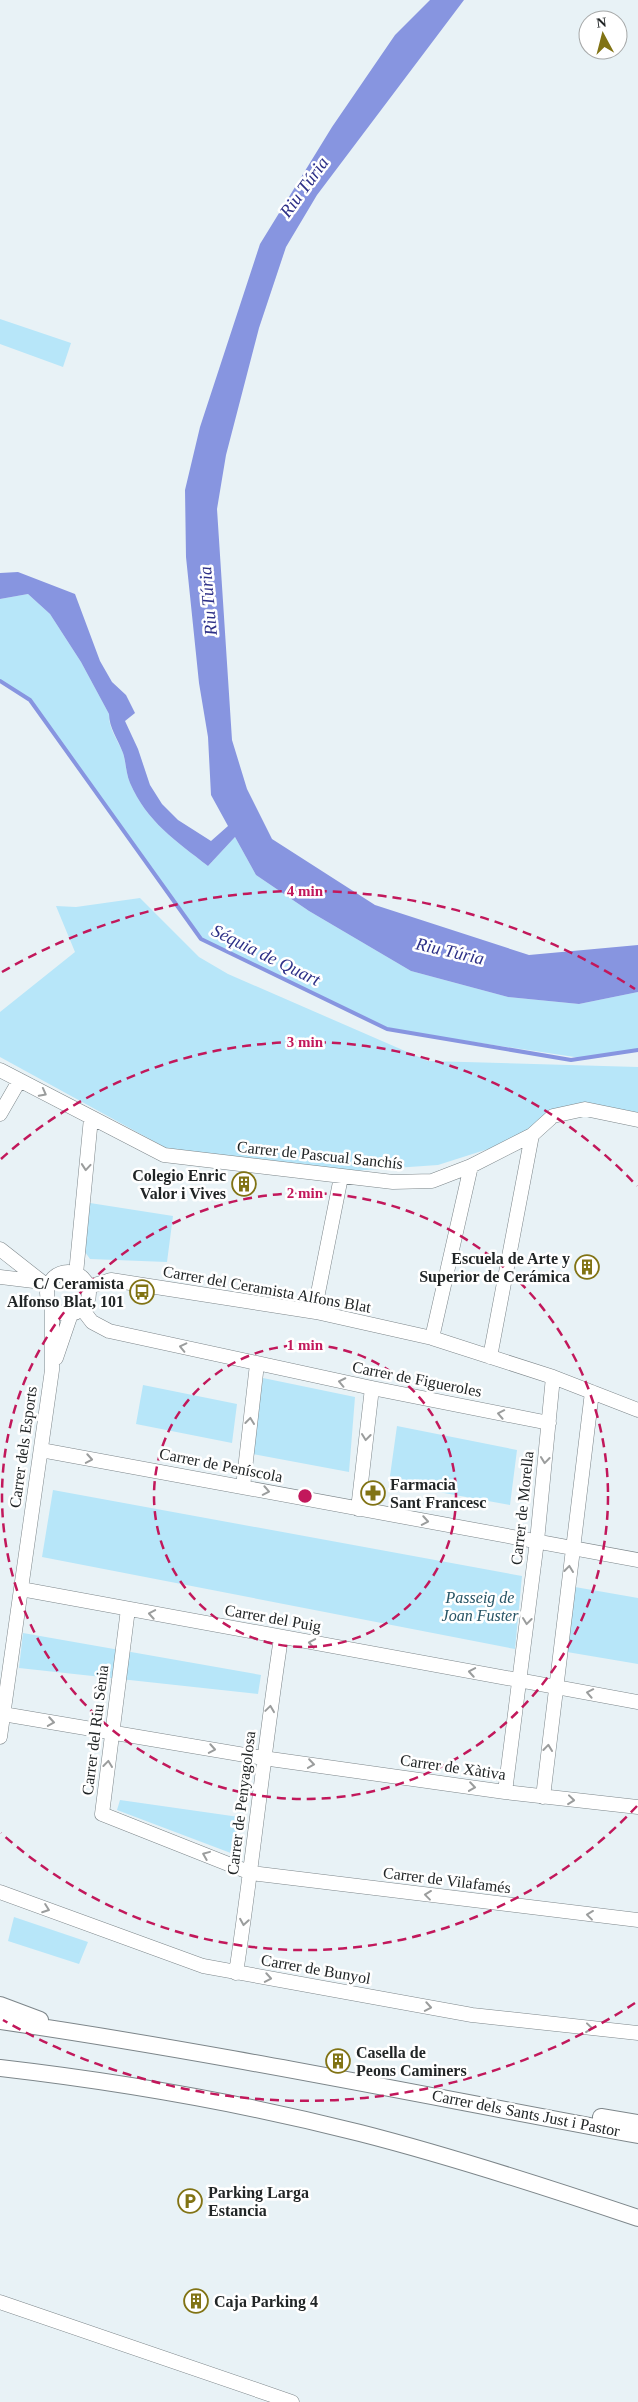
<svg xmlns="http://www.w3.org/2000/svg" width="638" height="2402" font-family="'Times New Roman',serif">
<style>
.green{fill:#b7e6f9}
.water{fill:#8795e0}
.lines{fill:none;stroke-linecap:round;stroke-linejoin:round}
.stream{stroke:#8795e0;stroke-width:4}
.minor-casing{stroke:#7d868a;stroke-width:15}
.major-casing{stroke:#7d868a;stroke-width:18}
.minor{stroke:#fff;stroke-width:14}
.major{stroke:#fff;stroke-width:16}
.oneway{stroke:#9b9d9d}
.ring{fill:none;stroke:#c2185b;stroke-width:2.5;stroke-dasharray:9 6}
.labels{text-anchor:middle;dominant-baseline:central;stroke-width:5;stroke-linejoin:round;paint-order:stroke}
.street-label{font-size:16px;fill:#212526;stroke:#fff}
.poi-label{font-size:16px;font-weight:bold;fill:#212526;stroke:#fff;text-anchor:start}
.park-label{font-size:16px;font-style:italic;fill:#265364;stroke:#fff}
.water-label{font-size:18px;font-style:italic;fill:#2d3087;stroke:#fff}
.centre{fill:#c2185b;stroke:#fff;stroke-width:2.5}
.ring-label{font-size:15px;text-anchor:middle;font-weight:bold;fill:#c2185b;stroke:#fff;stroke-width:5;stroke-linejoin:round;paint-order:stroke}
</style>
<rect width="100%" height="100%" fill="#e8f2f6"/>
<!-- green -->
<path class="green" d="M0 319 71 343 63 367 0 344Z
M28 594 50 614 81 662 109 714C108 728 118 740 123 753 126 763 126 774 130 783 147 822 176 841 208 866L235 837 256 875 309 911 411 971 508 997 579 1004 638 992V1050L581 1058 387 1029 201 939 30 700 0 681V599Z
M140 898 199 957 228 974 428 1061 638 1067V1116H553L532 1135 438 1165 351 1171 166 1148 0 1057V1012L75 952 56 906 76 907Z
M90 1203 173 1216 167 1262 90 1259 83 1249Z
M263 1378 355 1397 349 1472 252 1454Z
M143 1385 237 1404 232 1443 136 1424Z
M397 1426 517 1450 510 1505 389 1483Z
M53 1490 522 1576 515 1649 42 1557Z
M575 1587 638 1598V1664L567 1652Z
M23 1633 261 1675 258 1694 19 1668Z
M120 1800 239 1817 236 1855 117 1810Z
M14 1917 88 1942 79 1964 8 1941Z"/>
<!-- water -->
<path class="water" d="M430 0H464L317 195 286 247 259 328 226 455 217 509 232 740 247 789 272 839 375 905 529 955 638 945V992L579 1004 508 997 411 971 309 911 256 875 235 837 208 866C176 841 147 822 130 783 126 774 126 762 123 753 118 739 109 728 109 714L81 662 50 614 28 594 0 599V573L18 572 75 594 100 661 112 682 126 695 135 713 125 721 138 749 150 785 162 804 178 820 211 841 228 826 211 795 208 737 199 683 186 557 185 490 200 427 260 244 332 127 395 35Z"/>
<g class="lines">
<!-- stream -->
<path class="stream" d="M0 681 30 700 201 939 387 1029 571 1060 638 1050"/>
<!-- minor casing -->
<g class="minor-casing">
<path id="minor" d="M0 1070 164 1155 393 1182 432 1181 471 1166 532 1135 553 1116 585 1109 638 1120
M0 1114 19 1081
M0 1249 42 1282
M47 1293a21 21 0 1 1 42 0a21 21 0 1 1-42 0Z
M76 1274 91 1118
M0 1277 42 1282
M88 1287 111 1280 316 1312 432 1338 553 1377 638 1410
M82 1309 92 1322 109 1331 372 1388 549 1423
M316 1312 317 1298 341 1177
M432 1338 471 1166
M490 1357 532 1135
M56 1358 71 1314
M41 1450 638 1560
M243 1487 257 1364
M358 1509 372 1388
M21 1589 638 1702
M128 1609 102 1814 251 1873 638 1920
M3 1714 263 1758 505 1792 638 1807
M0 1737 52 1370V1307
M505 1792 537 1541 553 1377
M543 1797 592 1392
M0 1892 203 1966 472 2015 638 2033
M236 1973C253 1861 264 1749 281 1638
M0 2302 292 2402"/>
</g>
<!-- major casing -->
<g class="major-casing">
<path id="major" d="M0 2005 40 2020
M0 2021C214 2052 426 2096 638 2135
M0 2068C121 2082 242 2103 360 2133 454 2157 546 2187 638 2218
M601 2117 638 2123"/>
</g>
<!-- minor -->
<use href="#minor" class="minor"/>
<!-- major -->
<use href="#major" class="major"/>
</g>
<!-- one-way arrows -->
<defs><path id="oneway-chevron" d="M-2-3.5L2.5 0L-2 3.5" fill="none" stroke-width="1.6" stroke-linecap="round" stroke-linejoin="round" transform="scale(1.25)"/></defs>
<g class="oneway">
<use href="#oneway-chevron" transform="translate(43 1093) rotate(28)"/>
<use href="#oneway-chevron" transform="translate(86 1167) rotate(95)"/>
<use href="#oneway-chevron" transform="translate(183 1347) rotate(-167)"/>
<use href="#oneway-chevron" transform="translate(342 1382) rotate(-168)"/>
<use href="#oneway-chevron" transform="translate(501 1414) rotate(-169)"/>
<use href="#oneway-chevron" transform="translate(250 1421) rotate(-83)"/>
<use href="#oneway-chevron" transform="translate(366 1437) rotate(97)"/>
<use href="#oneway-chevron" transform="translate(89 1459) rotate(10)"/>
<use href="#oneway-chevron" transform="translate(545 1460) rotate(96)"/>
<use href="#oneway-chevron" transform="translate(266 1491) rotate(11)"/>
<use href="#oneway-chevron" transform="translate(425 1521) rotate(10)"/>
<use href="#oneway-chevron" transform="translate(569 1569) rotate(-83)"/>
<use href="#oneway-chevron" transform="translate(152 1614) rotate(-170)"/>
<use href="#oneway-chevron" transform="translate(527 1621) rotate(97)"/>
<use href="#oneway-chevron" transform="translate(312 1643) rotate(-170)"/>
<use href="#oneway-chevron" transform="translate(472 1672) rotate(-170)"/>
<use href="#oneway-chevron" transform="translate(590 1693) rotate(-169)"/>
<use href="#oneway-chevron" transform="translate(270 1709) rotate(-82)"/>
<use href="#oneway-chevron" transform="translate(51 1722) rotate(9)"/>
<use href="#oneway-chevron" transform="translate(548 1748) rotate(-84)"/>
<use href="#oneway-chevron" transform="translate(212 1749) rotate(10)"/>
<use href="#oneway-chevron" transform="translate(108 1764) rotate(-83)"/>
<use href="#oneway-chevron" transform="translate(311 1764) rotate(8)"/>
<use href="#oneway-chevron" transform="translate(472 1787) rotate(8)"/>
<use href="#oneway-chevron" transform="translate(571 1800) rotate(6)"/>
<use href="#oneway-chevron" transform="translate(206 1855) rotate(-158)"/>
<use href="#oneway-chevron" transform="translate(428 1895) rotate(-173)"/>
<use href="#oneway-chevron" transform="translate(46 1909) rotate(20)"/>
<use href="#oneway-chevron" transform="translate(590 1915) rotate(-173)"/>
<use href="#oneway-chevron" transform="translate(244 1922) rotate(99)"/>
<use href="#oneway-chevron" transform="translate(268 1978) rotate(10)"/>
<use href="#oneway-chevron" transform="translate(428 2007) rotate(10)"/>
<use href="#oneway-chevron" transform="translate(589 2028) rotate(6)"/>
</g>
<!-- distance rings -->
<g class="ring">
<circle cx="305" cy="1496" r="151"/>
<circle cx="305" cy="1496" r="303"/>
<path d="M637 1806A454 454 0 0 1 1 1833M1 1159A454 454 0 0 1 637 1186"/>
<path d="M635 2003A605 605 0 0 1 3 2020M2 972A605 605 0 0 1 635 989"/>
</g>
<!-- icons -->
<defs>
<g id="building-ring" transform="scale(1.25)"><circle r="9.5" fill="#fff" stroke="#817314" stroke-width="1.5"/><path d="M-4-6H4V6H1V3H-1V6H-4ZM-2.5-4.3h1.7v1.8h-1.7ZM.8-4.3h1.7v1.8H.8ZM-2.5-1h1.7V.8h-1.7ZM.8-1h1.7V.8H.8Z" fill="#817314"/></g>
<g id="bus-ring" transform="scale(1.25)"><circle r="9.5" fill="#fff" stroke="#817314" stroke-width="1.5"/><path d="M-5-6H5V4H4V6H2V4H-2V6H-4V4H-5ZM-3.5-4V0h7V-4ZM-3.5 1.2v1.5H-2V1.2ZM2 1.2v1.5H3.5V1.2Z" fill="#817314"/></g>
<g id="pharmacy-ring" transform="scale(1.25)"><circle r="9.5" fill="#fff" stroke="#817314" stroke-width="1.5"/><path d="M-2-6h4v4h4v4h-4v4h-4v-4h-4v-4h4Z" fill="#817314"/></g>
<g id="parking-ring" transform="scale(1.25)"><circle r="9.5" fill="#fff" stroke="#817314" stroke-width="1.5"/><path d="M-3.5-5.5H1a3.5 3.5 0 0 1 0 7H-1V5.5H-3.5ZM-1-3.4V-.6H.8a1.4 1.4 0 0 0 0-2.8Z" fill="#817314"/></g>
</defs>
<g fill-rule="evenodd">
<use href="#building-ring" x="244" y="1184"/>
<use href="#building-ring" x="587" y="1267"/>
<use href="#bus-ring" x="142" y="1292"/>
<use href="#pharmacy-ring" x="373" y="1493"/>
<use href="#building-ring" x="338" y="2061"/>
<use href="#parking-ring" x="190" y="2201"/>
<use href="#building-ring" x="196" y="2301"/>
</g>
<g class="labels">
<!-- street labels -->
<g class="street-label">
<text transform="translate(320 1155) rotate(6)">Carrer de Pascual Sanchís</text>
<text transform="translate(267 1289) rotate(10)">Carrer del Ceramista Alfons Blat</text>
<text transform="translate(417 1379) rotate(11)">Carrer de Figueroles</text>
<text transform="translate(23 1447) rotate(-82)">Carrer dels Esports</text>
<text transform="translate(221 1465) rotate(11)">Carrer de Peníscola</text>
<text transform="translate(522 1508) rotate(-84)">Carrer de Morella</text>
<text transform="translate(273 1618) rotate(10)">Carrer del Puig</text>
<text transform="translate(95 1730) rotate(-83)">Carrer del Riu Sènia</text>
<text transform="translate(453 1767) rotate(8)">Carrer de Xàtiva</text>
<text transform="translate(241 1803) rotate(-83)">Carrer de Penyagolosa</text>
<text transform="translate(447 1880) rotate(7)">Carrer de Vilafamés</text>
<text transform="translate(316 1969) rotate(10)">Carrer de Bunyol</text>
<text transform="translate(526 2113) rotate(11)">Carrer dels Sants Just i Pastor</text>
</g>
<!-- poi labels -->
<g class="poi-label">
<text x="226" y="1175" text-anchor="end">Colegio Enric<tspan x="226" dy="18">Valor i Vives</tspan></text>
<text x="570" y="1258" text-anchor="end">Escuela de Arte y<tspan x="570" dy="18">Superior de Cerámica</tspan></text>
<text x="124" y="1283" text-anchor="end">C/ Ceramista<tspan x="124" dy="18">Alfonso Blat, 101</tspan></text>
<text x="390" y="1484">Farmacia<tspan x="390" dy="18">Sant Francesc</tspan></text>
<text x="356" y="2052">Casella de<tspan x="356" dy="18">Peons Caminers</tspan></text>
<text x="208" y="2192">Parking Larga<tspan x="208" dy="18">Estancia</tspan></text>
<text x="214" y="2301">Caja Parking 4</text>
</g>
<!-- park labels -->
<g class="park-label">
<text x="480" y="1597">Passeig de<tspan x="480" dy="18">Joan Fuster</tspan></text>
</g>
<!-- water labels -->
<g class="water-label">
<text transform="translate(304 187) rotate(-54)">Riu Túria</text>
<text transform="translate(208 601) rotate(-95)">Riu Túria</text>
<text transform="translate(450 951) rotate(13)">Riu Túria</text>
<text transform="translate(266 955) rotate(26)">Séquia de Quart</text>
</g>
</g>
<circle cx="305" cy="1496" r="8" class="centre"/>
<g class="ring-label">
<text x="305" y="896">4 min</text>
<text x="305" y="1047">3 min</text>
<text x="305" y="1198">2 min</text>
<text x="305" y="1350">1 min</text>
</g>
<!-- north arrow -->
<g transform="translate(603 35) rotate(353)"><circle r="24" fill="#ffffff" stroke="#a6a8a8"/>
<path d="M0-4L9 19L0 12L-9 19Z" fill="#817314"/>
<text y="-8" font-size="14" font-weight="bold" text-anchor="middle" fill="#212526">N</text>
</g>
</svg>
